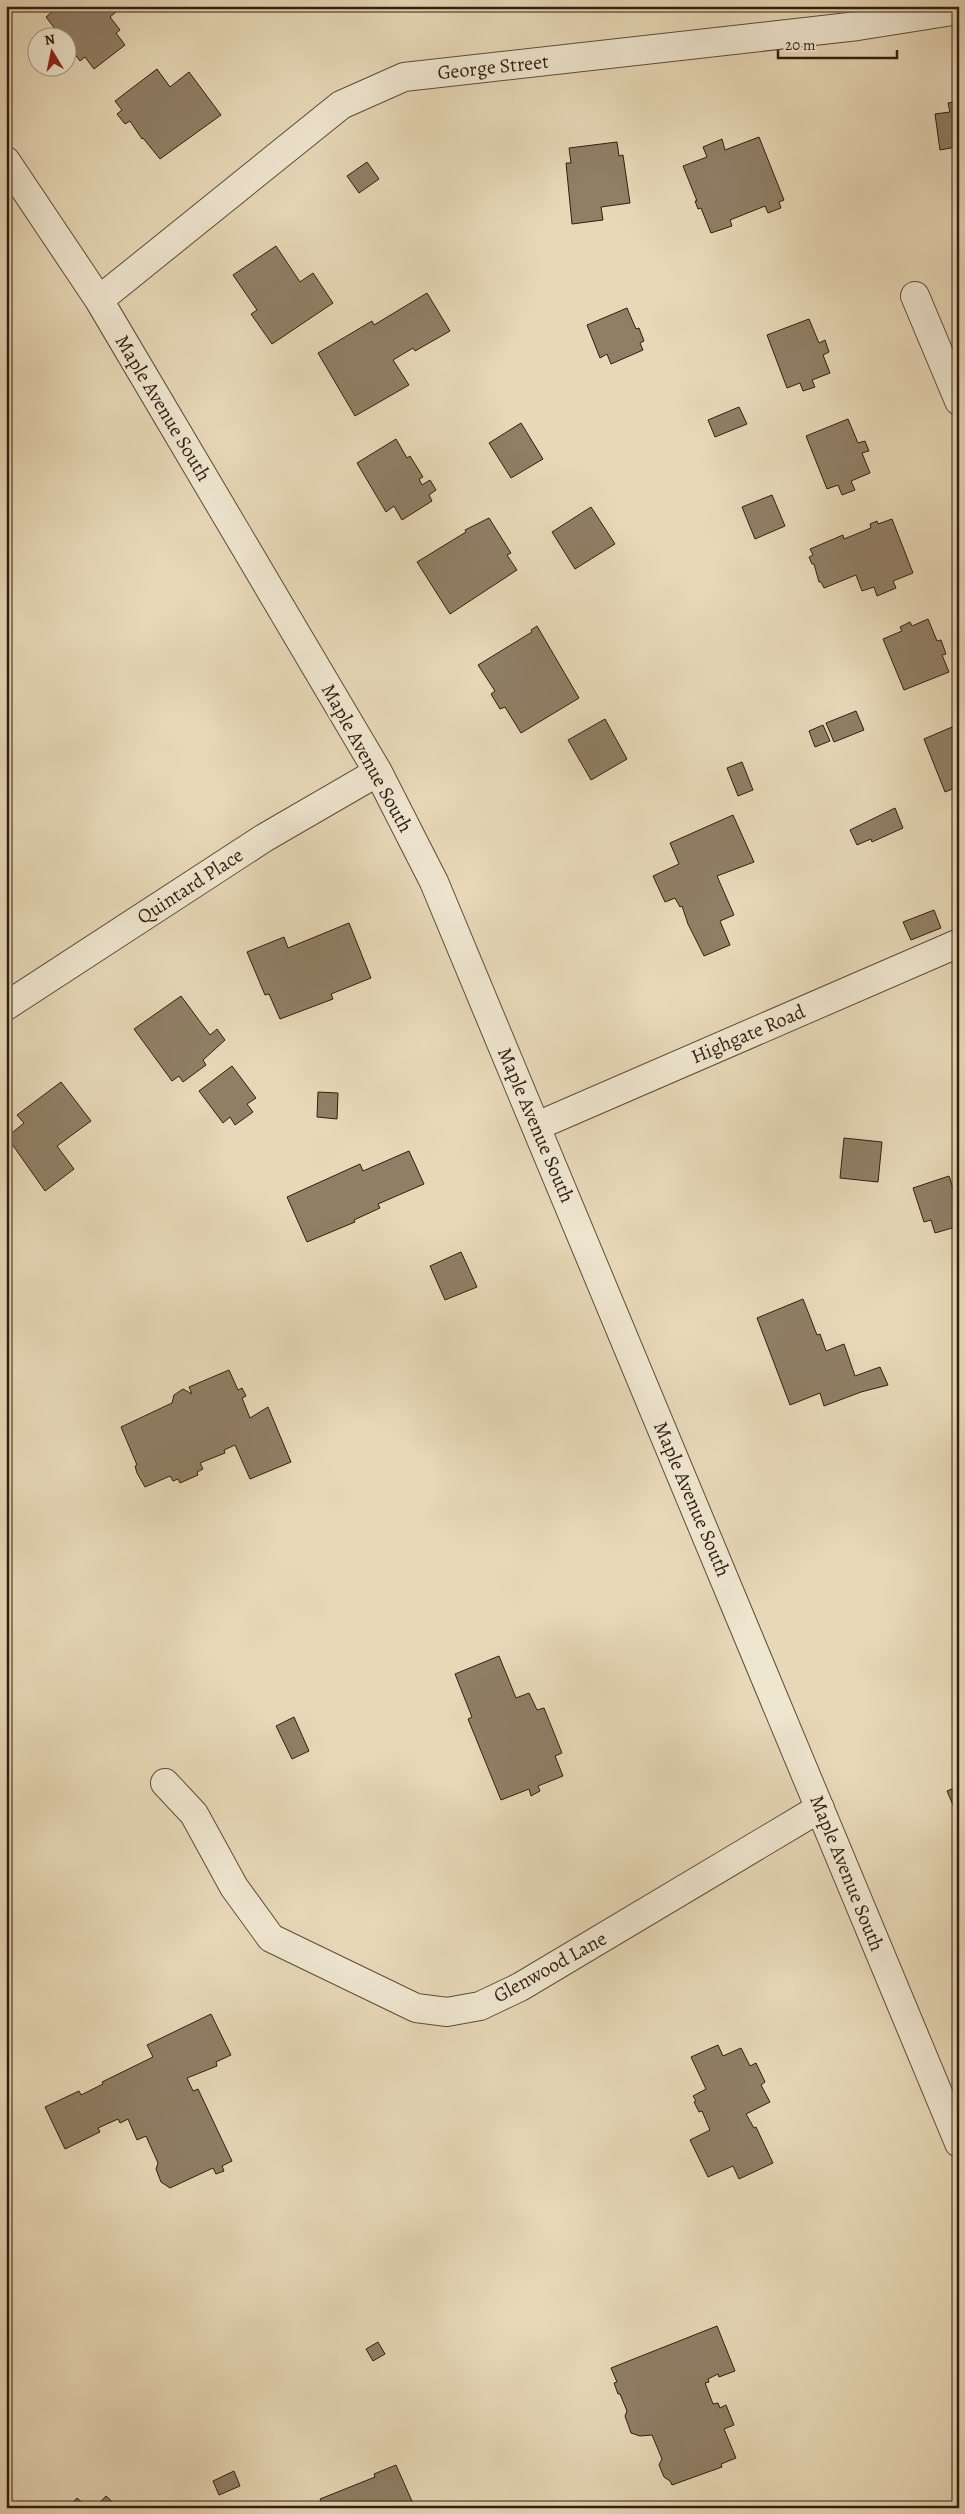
<svg xmlns="http://www.w3.org/2000/svg" width="965" height="2514" font-family="Alegreya,serif">
<style>
.building{fill:#907f66;stroke:#311e0e}
.lines{fill:none;stroke-linecap:round;stroke-linejoin:round}
.street-casing{stroke:#5e4c38;stroke-width:30}
.street{stroke:#efe6d0;stroke-width:28}
.labels{text-anchor:middle;dominant-baseline:central;stroke-width:4.5;stroke-linejoin:round;paint-order:stroke}
.street-label{font-size:20px;fill:#311e0e;stroke:#efe6d0}
</style>
<rect width="100%" height="100%" fill="#e7d8b7"/>
<filter id="stains"><feTurbulence type="fractalNoise" baseFrequency=".004" numOctaves="4"/><feColorMatrix values="0 0 0 0 .2 0 0 0 0 .09 0 0 0 0 .02 0 0 0 .5 -.17"/></filter>
<radialGradient id="worn" r=".72"><stop offset=".6" stop-color="#630" stop-opacity="0"/><stop offset="1" stop-color="#630" stop-opacity=".3"/></radialGradient>
<!-- building -->
<path class="building" d="M59 6H123L110 17 120 30 116 33 125 45 94 69 85 57 80 61 68 45V38H62L46 17Z
M157 69 170 87 189 72 221 115 160 159 143 138 142 139 130 121 125 124 117 114 122 110 115 101Z
M959 101V159H958L956 147 940 150 935 114 950 112 948 103Z
M759 137 784 200 779 202 781 208 768 213 765 206 730 220 732 226 711 233 701 208 698 209 695 201H697L683 166 707 157 703 147 722 139 725 150Z
M617 142 619 156 623 155 630 203 601 207 603 220 572 224 566 163H571L569 148Z
M367 162 379 179 359 193 347 176Z
M276 246 300 282 313 273 333 303 272 344 251 314 257 310 233 275Z
M427 293 450 331 415 351 413 348 393 360 409 385 355 416 318 353 372 321 374 325Z
M627 308 636 329 639 328 644 341 640 343 643 350 611 364 607 354 600 358 587 325Z
M809 319 819 343 825 340 829 352 823 355 830 373 812 380 815 387 803 391 800 383 787 388 767 335Z
M739 407 747 424 715 437 708 420Z
M848 419 858 443 865 441 869 451 862 453 870 473 851 481 855 490 842 495 838 485 827 489 806 436Z
M521 423 543 459 511 478 489 443Z
M396 439 407 458 410 456 423 477 419 479 422 485 430 480 436 490 429 495 432 501 402 520 394 506 386 512 357 463Z
M772 495 785 526 755 539 742 507Z
M591 507 615 544 575 569 552 532Z
M489 518 511 553 507 555 517 570 450 614 417 562 466 532 465 530Z
M892 519 913 573 893 581 896 588 877 596 874 587 862 591 856 575 824 588 821 582H819L814 564H812L809 557 813 555 810 549 843 535 844 539 871 528 870 524 877 521 878 524Z
M928 619 937 641 941 640 946 654 942 655 949 672 904 690 883 639 902 631 900 627 910 622 912 626Z
M537 626 579 698 521 733 505 707 500 709 491 694 495 691 478 665 532 632 531 630Z
M856 711 864 730 834 742 826 723Z
M605 719 627 759 591 780 568 740Z
M959 724V791L957 792 955 788 945 792 924 739Z
M823 725 830 741 815 747 809 731Z
M742 762 753 790 738 796 727 768Z
M895 808 903 828 872 842 871 839 857 845 850 830Z
M733 815 754 862 717 876 734 915 720 921 730 945 704 956 688 924 682 906 680 907 675 898 665 902 653 876 679 864 670 843Z
M934 910 941 928 911 940 903 922Z
M349 923 371 978 331 994 333 999 280 1019 269 994 265 995 247 952 284 937 288 948Z
M181 996 210 1035 217 1029 225 1040 203 1060 206 1065 183 1082 179 1076 172 1081 134 1029Z
M232 1066 256 1098 247 1104 253 1112 235 1125 230 1117 223 1123 199 1091Z
M61 1082 91 1121 57 1146 74 1169 45 1191 7 1137 24 1123 17 1115Z
M318 1092 338 1093 337 1119 317 1117Z
M844 1138 882 1142 878 1182 840 1178Z
M409 1151 424 1184 378 1204 380 1208 354 1220 355 1222 307 1242 287 1197 360 1164 363 1171Z
M949 1176 959 1207V1226L935 1233 931 1220 924 1222 913 1188Z
M461 1252 477 1287 445 1300 430 1266Z
M803 1299 817 1335 820 1334 826 1351 844 1344 855 1376 880 1367 888 1385 861 1392 824 1406 820 1393 790 1405 757 1318Z
M229 1370 238 1390 242 1388 246 1396 242 1398 250 1418 268 1407 291 1462 250 1479 235 1445 224 1450 225 1453 200 1463 203 1469 197 1472 198 1475 180 1483 178 1479 173 1481 170 1476 145 1487 137 1473 135 1466 137 1465 121 1427 172 1403 174 1395 183 1389 192 1394 189 1387Z
M499 1656 516 1698 529 1693 537 1710 544 1708 562 1753 555 1756 563 1776 538 1786 540 1791 531 1796 529 1789 501 1800 468 1719 472 1717 455 1674Z
M294 1717 309 1751 292 1759 276 1726Z
M959 1786V1819L947 1791Z
M211 2014 231 2055 216 2062 217 2066 187 2078 193 2091 198 2089 232 2161 222 2166 224 2171 216 2174 213 2168 170 2188 161 2182 156 2169 158 2163 146 2136 137 2140 128 2119 120 2123 118 2119 98 2128 100 2132 65 2149 45 2107 79 2091 81 2095 103 2084 102 2082 153 2057 147 2045Z
M718 2045 723 2056 741 2048 750 2066 756 2063 765 2082 761 2085 770 2102 746 2114 754 2128 756 2127 773 2163 739 2179 733 2166 708 2177 690 2140 710 2130 702 2111 699 2112 694 2102 696 2101 693 2096 706 2089 691 2057Z
M717 2326 735 2371 719 2377 718 2374 708 2379 709 2382 705 2383 713 2404 718 2403 720 2408 726 2405 734 2425 724 2429 736 2458 721 2464 722 2467 672 2485 670 2481 664 2477 659 2465 662 2459 652 2435 640 2436 631 2433 625 2416 627 2411 620 2394H618L614 2383 617 2382 611 2368Z
M378 2342 385 2354 373 2361 366 2349Z
M396 2465 415 2508H324L320 2499 375 2477 374 2474Z
M234 2471 240 2486 219 2495 213 2481Z
M106 2496 119 2508H95Z
M77 2498 88 2508H62L67 2502 70 2506Z"/>
<g class="lines">
<!-- street casing -->
<g class="street-casing">
<path id="street" d="M6 161 99 300 378 772 434 882 959 2143
M915 296 959 401
M99 300 341 105 404 77 858 26 959 10
M6 1006 264 838 378 772
M537 1126 959 943
M165 1783 194 1814 234 1887 271 1938 416 2008 447 2012 480 2006 520 1987 820 1808"/>
</g>
<!-- street -->
<use href="#street" class="street"/>
</g>
<g class="labels">
<!-- street labels -->
<g class="street-label">
<text transform="translate(493 67) rotate(-6)">George Street</text>
<text transform="translate(163 408) rotate(59)">Maple Avenue South</text>
<text transform="translate(367 758) rotate(61)">Maple Avenue South</text>
<text transform="translate(190 886) rotate(-33)">Quintard Place</text>
<text transform="translate(748 1034) rotate(-23)">Highgate Road</text>
<text transform="translate(536 1125) rotate(67)">Maple Avenue South</text>
<text transform="translate(692 1499) rotate(67)">Maple Avenue South</text>
<text transform="translate(847 1873) rotate(68)">Maple Avenue South</text>
<text transform="translate(550 1967) rotate(-29)">Glenwood Lane</text>
</g>
</g>
<!-- margin -->
<rect width="965" height="2514" fill="none" stroke="#e7d8b7" stroke-width="25"/>
<rect x="8" y="8" width="950" height="2499" fill="none" stroke="#311e0e" stroke-width="2.5"/>
<rect x="12" y="12" width="940" height="2489" fill="none" stroke="#311e0e"/>
<!-- north arrow -->
<g transform="translate(52 52) rotate(350)"><circle r="24" fill="#efe6d0" stroke="#a39682"/>
<path d="M0-4L9 19L0 12L-9 19Z" fill="#8f2418"/>
<text y="-8" font-size="14" font-weight="bold" text-anchor="middle" fill="#311e0e">N</text>
</g>
<!-- scale -->
<path d="M778 50v8h119v-8" fill="none" stroke="#311e0e" stroke-width="2.5"/>
<text x="785" y="50" font-size="15" fill="#311e0e" stroke="#efe6d0" stroke-width="4" paint-order="stroke">20 m</text>
<rect width="100%" height="100%" filter="url(#stains)"/>
<rect width="100%" height="100%" fill="url(#worn)"/>
</svg>
